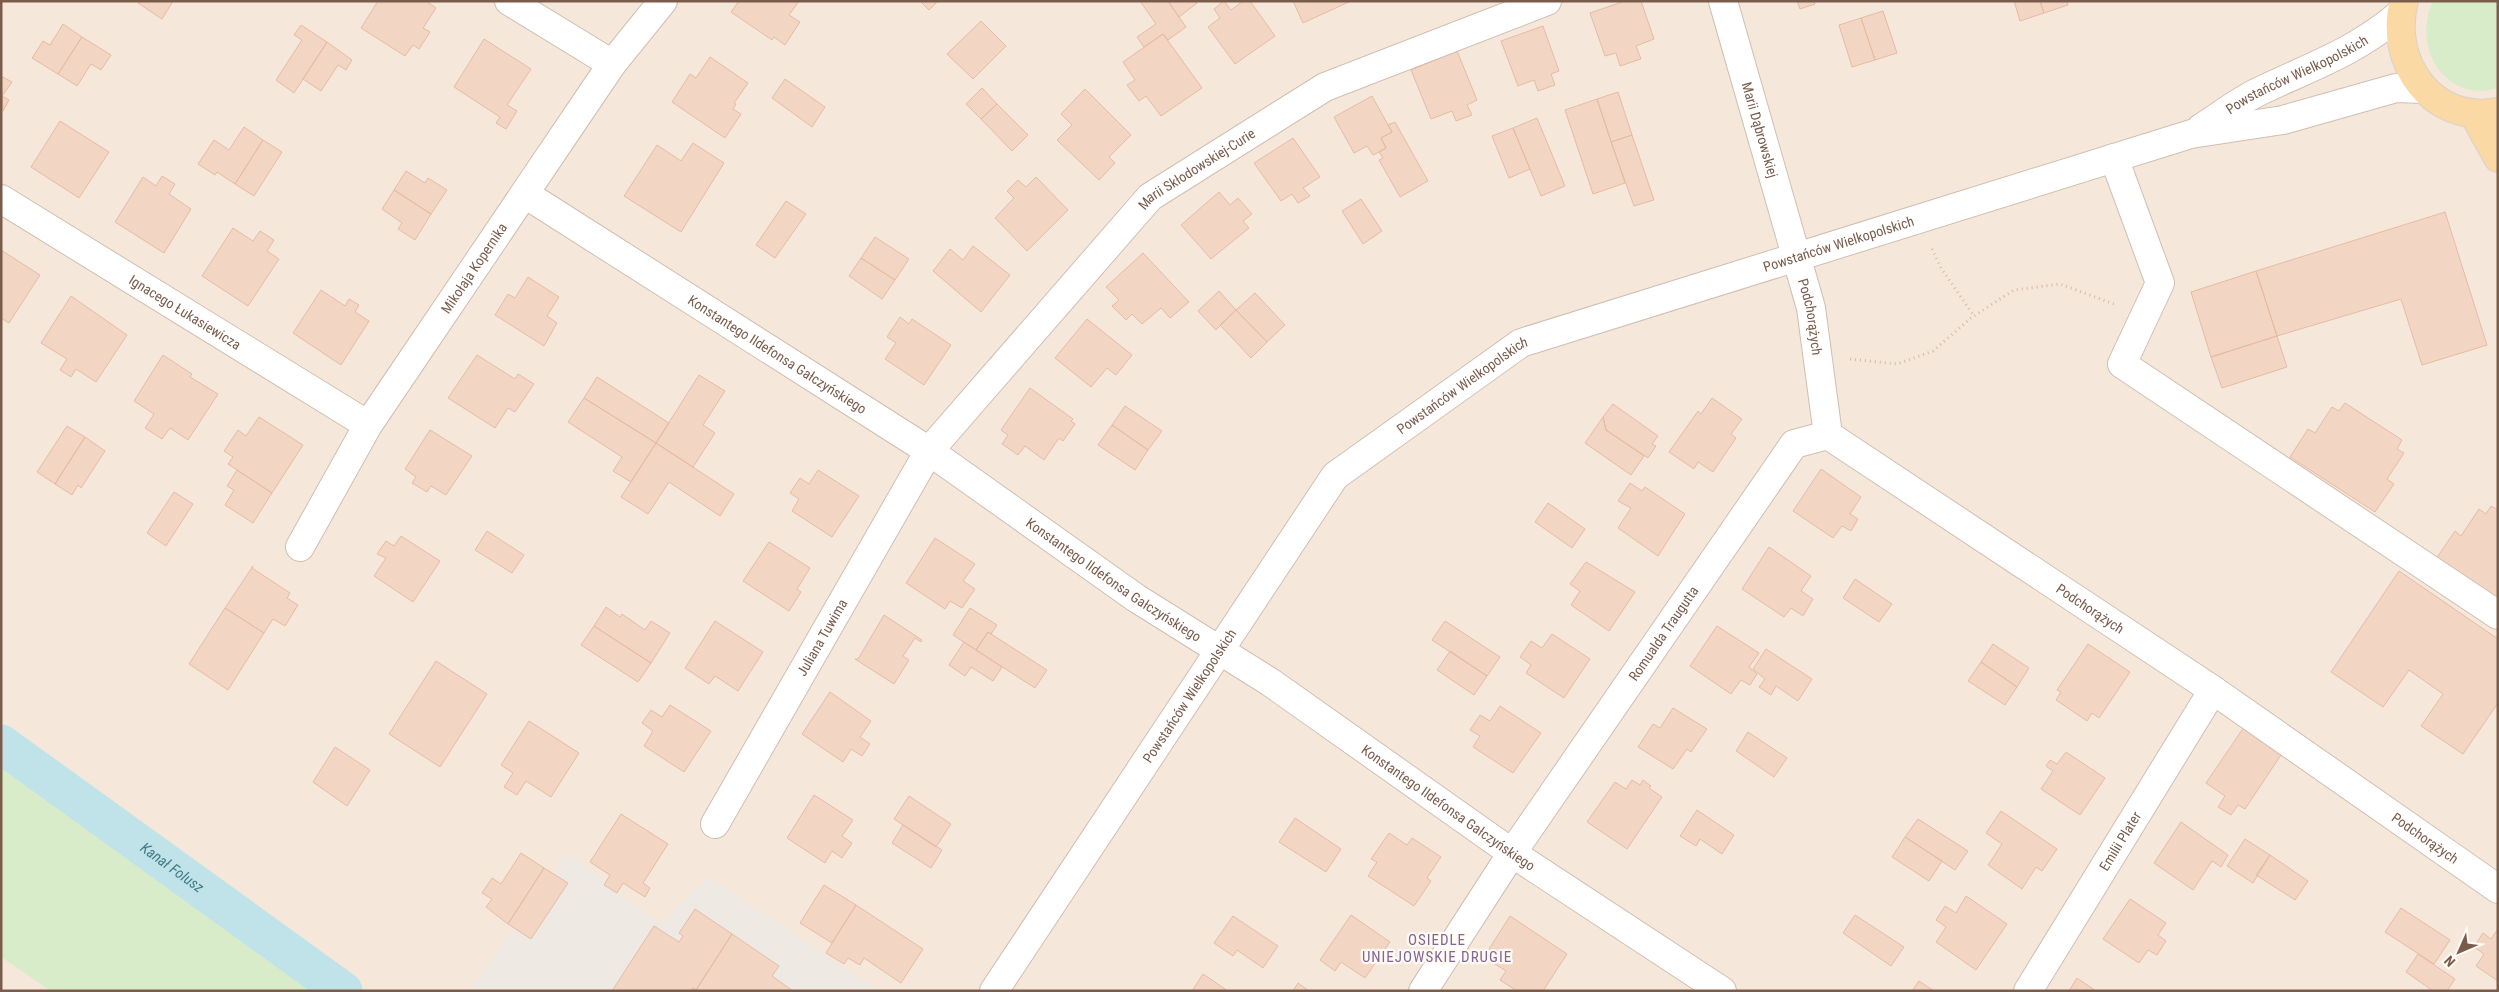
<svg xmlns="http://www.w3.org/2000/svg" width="2499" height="992" font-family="'Roboto Condensed',sans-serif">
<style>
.residential{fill:#f5e8da}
.industrial{fill:#efe9e4}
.green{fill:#d8ecc9}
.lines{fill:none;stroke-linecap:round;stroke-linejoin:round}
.canal{stroke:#bfe3e8;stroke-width:39}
.building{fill:#f3d5c3;stroke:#e6bba3}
.minor-casing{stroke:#d1beb0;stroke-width:30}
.major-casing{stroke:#dad1cd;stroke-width:30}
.path{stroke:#d9b8a5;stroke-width:3;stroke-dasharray:1 4;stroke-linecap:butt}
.minor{stroke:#fff;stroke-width:28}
.major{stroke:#fbd9a5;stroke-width:28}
.labels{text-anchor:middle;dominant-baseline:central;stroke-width:4.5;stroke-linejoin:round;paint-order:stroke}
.street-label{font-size:14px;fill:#7a5c4d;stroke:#fffaf3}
.water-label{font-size:15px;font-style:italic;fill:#437c86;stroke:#fffaf3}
.neighbourhood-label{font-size:15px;letter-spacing:1px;fill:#846695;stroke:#fffaf3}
</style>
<rect width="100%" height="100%" fill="#fdf6ec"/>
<!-- residential -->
<path class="residential" d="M1 1H2498V991H1Z"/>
<!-- industrial -->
<path class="industrial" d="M568 853 660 924 708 877 880 991H469Z"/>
<!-- green -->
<path class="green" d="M2433 1H2498V88C2445 104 2411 47 2433 1Z
M1 761 80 822 319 991H51L1 957Z"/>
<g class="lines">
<!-- canal -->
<path class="canal" id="s1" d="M1 744 343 991"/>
</g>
<!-- building -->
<path class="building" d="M139 1H173L162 19 138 3Z
M378 1H426L436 8 423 28 430 32 419 49 413 45 405 56 361 28Z
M739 1H799L789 15 800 22 785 45 774 37 772 40 731 12Z
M920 1H938L929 10Z
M1140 1H1168L1186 27 1168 40 1163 34 1144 47 1137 37 1156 24Z
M1168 1H1195L1197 3 1179 17Z
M1224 1 1231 10 1243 1H1250L1275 36 1235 64 1208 27 1220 18 1214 9Z
M1293 1H1351L1303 23Z
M1625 1H1641L1654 39 1636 46 1641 59 1620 66 1616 53 1605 56 1590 13Z
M1797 1H1814L1815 4 1800 9Z
M2014 1H2040L2044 13 2020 21Z
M2040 1H2067L2068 5 2044 13Z
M1883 11 1897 53 1875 60 1861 18Z
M1861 18 1875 60 1852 67 1839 25Z
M981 21 1006 46 973 79 947 54Z
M63 24 82 37 58 74 32 58 43 41 50 45Z
M301 25 327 42 294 93 276 80 302 40 294 35Z
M1543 26 1559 71 1551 74 1555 85 1538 91 1534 80 1518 86 1501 41Z
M1163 34 1202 88 1161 116 1146 96 1139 101 1127 85 1135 80 1123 62Z
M82 37 111 55 101 70 91 64 77 86 58 74Z
M484 39 531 69 507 105 517 111 506 129 496 123 500 117 454 87Z
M327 42 352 60 346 70 338 65 321 91 303 79Z
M1457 51 1477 100 1467 105 1472 115 1456 121 1452 111 1431 119 1411 70Z
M710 57 748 83 734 103 736 104 733 109 741 114 725 138 672 102 690 74 696 78Z
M1 76 12 82 2 96 9 100 3 111Z
M785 79 825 107 812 127 772 98Z
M982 88 997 104 981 119 966 104Z
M1085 89 1131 135 1109 157 1115 163 1099 180 1057 140 1072 125 1061 114Z
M1618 92 1632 135 1611 142 1597 99Z
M1372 96 1392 132 1381 138 1386 148 1379 152 1373 155 1367 146 1354 153 1334 117Z
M1597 99 1625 183 1593 194 1565 110Z
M997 104 1028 135 1012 151 981 119Z
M1537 118 1565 186 1541 196 1513 128Z
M60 121 109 152 79 198 31 167Z
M1395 122 1428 181 1400 197 1379 160 1383 158 1379 152 1386 148 1381 138 1392 132 1388 125Z
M244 127 263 140 235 184 217 172 215 175 198 164 214 140 229 150Z
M1513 128 1530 169 1509 178 1492 136Z
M1632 135 1654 200 1634 206 1611 142Z
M1293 138 1320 177 1303 188 1310 196 1298 203 1292 194 1281 201 1254 163Z
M263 140 282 152 254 196 235 184Z
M693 143 724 163 681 232 624 196 657 145 681 161Z
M406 171 425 183 428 178 447 190 431 214 394 190Z
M162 176 175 184 169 194 191 209 164 253 115 222 143 177 156 186Z
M1036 177 1068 210 1027 251 995 218 1014 198 1007 191 1018 180 1026 187Z
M394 190 431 214 415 240 398 229 402 223 382 209Z
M1219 192 1230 205 1238 198 1252 214 1243 221 1249 228 1211 259 1181 225Z
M1361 199 1382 231 1363 244 1342 211Z
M786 201 806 214 775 258 756 245Z
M2445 212 2487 345 2422 365 2401 299 2277 336 2256 271Z
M233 228 253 241 260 231 274 240 267 251 279 259 248 306 202 276Z
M875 237 909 259 895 280 861 258Z
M973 246 1010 275 981 312 933 271 950 249 963 260Z
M1 250 40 275 9 323 1 318Z
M1143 253 1189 302 1170 318 1161 308 1142 324 1132 314 1126 320 1112 306 1119 300 1106 287Z
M861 258 895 280 882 299 849 276Z
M2256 271 2277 336 2211 357 2191 292Z
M528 277 559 297 547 316 557 323 544 346 495 315 508 294 515 298Z
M321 290 345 306 349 299 359 305 355 312 369 321 341 365 293 333Z
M1219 291 1236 310 1216 330 1198 311Z
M1255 293 1285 325 1267 342 1236 310Z
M71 296 127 335 96 382 76 369 71 377 60 370 67 359 41 343Z
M1236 310 1267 342 1251 358 1220 325Z
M900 317 909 324 912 319 951 345 924 385 885 359 896 343 887 337Z
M1087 319 1132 355 1116 375 1107 368 1091 387 1055 358Z
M2277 336 2287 367 2222 388 2211 357Z
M163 355 192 374 190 377 218 394 188 440 170 428 162 439 145 428 154 414 134 401Z
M477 355 515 379 518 374 534 384 515 412 508 408 495 428 448 398Z
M699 375 725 391 703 425 715 433 693 467 656 443Z
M597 377 669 423 656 443 584 398Z
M1030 388 1073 419 1071 421 1075 424 1063 441 1059 438 1044 460 1025 446 1018 455 1002 444 1008 435 1001 430Z
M584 398 656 443 631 482 613 471 622 457 568 422Z
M1712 398 1742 419 1731 434 1736 438 1713 472 1698 462 1694 469 1669 452 1698 411 1701 414Z
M2345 403 2402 440 2397 449 2404 453 2387 479 2394 484 2375 512 2290 457 2308 429 2315 433 2332 407 2339 411Z
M1613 404 1658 436 1652 444 1656 446 1648 458 1606 430 1603 417Z
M1125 406 1162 431 1148 450 1112 425Z
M259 417 303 445 272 493 228 464 233 457 224 451 238 430 246 436Z
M1603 417 1606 430 1644 456 1631 475 1585 443Z
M1112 425 1148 450 1135 470 1098 445Z
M67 426 85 437 55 484 37 472Z
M430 430 472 456 446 495 431 486 427 492 412 483 416 477 405 469Z
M85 437 105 451 81 488 78 485 72 495 55 484Z
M656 443 734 494 720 516 669 482 648 514 621 497Z
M1821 469 1861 497 1850 514 1858 519 1851 531 1842 526 1833 538 1793 511Z
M237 470 272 493 253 523 225 505 234 490 227 486Z
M818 470 859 496 832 537 792 511 799 499 790 493 800 478 809 484Z
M1630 483 1642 491 1645 487 1685 514 1658 556 1618 528 1631 508 1618 501Z
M174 492 193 504 166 546 147 533Z
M1548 503 1585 529 1572 548 1535 522Z
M2491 506 2498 510V599L2436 559 2455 531 2461 536 2479 509 2486 514Z
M487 531 524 555 512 573 475 550Z
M401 536 440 561 413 602 374 576 386 558 377 554 386 541 394 546Z
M935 538 975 564 963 581 975 589 962 608 950 601 945 609 906 583Z
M769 542 810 568 797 589 801 592 789 611 743 581Z
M1769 547 1811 576 1801 591 1813 599 1803 616 1791 608 1784 617 1742 589Z
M1586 562 1635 592 1609 631 1571 605 1580 591 1570 584Z
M253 566 252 568 290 593 287 598 298 605 285 626 273 619 264 633 225 608Z
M2399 571 2498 639V703L2463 754 2421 726 2443 694 2409 670 2383 707 2331 672Z
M1855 579 1892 604 1879 622 1843 598Z
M606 607 620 617 622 614 645 630 651 621 670 633 651 663 594 626Z
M225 608 264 633 228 690 189 664Z
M970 608 997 625 991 634 988 632 976 650 953 635Z
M884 615 922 640 921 642 915 638 903 656 909 660 894 684 855 659H858Z
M715 621 763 652 738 691 715 676 709 684 685 668Z
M1445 621 1500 657 1487 676 1432 640Z
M594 626 651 663 638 682 581 645Z
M1717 626 1759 653 1749 667 1757 674 1750 685 1741 680 1731 694 1690 666Z
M988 632 1047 670 1035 688 976 650Z
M1552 634 1590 659 1564 698 1526 673 1531 665 1520 657 1531 641 1542 648Z
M964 642 1002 667 993 681 971 667 965 676 949 665Z
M1993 644 2029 668 2017 687 1981 662Z
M2088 644 2130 672 2099 718 2092 713 2087 721 2056 700 2061 692 2057 690Z
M1766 649 1812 679 1798 701 1776 686 1771 695 1759 687 1765 679 1753 669Z
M1450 651 1487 676 1474 695 1437 670Z
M436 661 487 694 440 767 389 734Z
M1981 662 2017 687 2005 705 1968 681Z
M830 692 871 721 860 737 870 744 862 756 851 749 843 762 802 734Z
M670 705 711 731 684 772 644 746 653 731 642 723 651 710 662 717Z
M1500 706 1541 733 1513 773 1473 747 1480 736 1470 730 1480 715 1490 721Z
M1673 708 1707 729 1691 752 1687 749 1673 769 1638 747 1653 724 1660 728Z
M529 721 579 753 551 797 526 781 517 795 504 787 513 773 501 765Z
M2244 727 2283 752 2245 809 2238 805 2231 815 2218 807 2225 796 2206 783Z
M1748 732 1787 758 1774 777 1736 751Z
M335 747 370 770 347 806 313 782Z
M2066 752 2105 778 2080 815 2041 789 2053 771 2046 766 2050 760 2057 764Z
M1632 780 1640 785 1643 780 1651 786 1649 788 1662 797 1627 849 1587 822 1615 782 1626 789Z
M814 795 853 820 842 836 852 843 842 858 832 851 825 863 787 838Z
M909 796 951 824 936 847 894 819Z
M1697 810 1734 835 1722 854 1700 839 1696 846 1680 836Z
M2001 811 2057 849 2042 871 2036 867 2022 889 1988 865 2002 844 1986 833Z
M621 814 668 844 643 883 650 888 645 897 623 883 617 893 604 885 610 875 590 862Z
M1295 818 1341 849 1326 872 1279 842Z
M1918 819 1968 851 1955 870 1905 837Z
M2181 822 2228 855 2221 867 2212 861 2193 890 2154 863Z
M903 825 942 850 931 868 892 843Z
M1389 833 1407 845 1412 838 1441 857 1427 878 1431 881 1414 906 1368 876 1377 862 1371 859Z
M1905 837 1942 861 1929 881 1892 857Z
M2245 839 2270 855 2253 883 2227 866Z
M521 853 544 868 508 924 486 907 492 899 482 893 492 878 501 884Z
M2270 855 2308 881 2295 900 2256 875Z
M544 868 568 883 531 939 508 924Z
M824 885 856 905 832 943 800 923Z
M1966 896 2007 924 1976 970 1936 942 1946 927 1936 920 1945 906 1956 913Z
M2130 899 2166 923 2158 935 2166 941 2157 955 2148 950 2139 963 2103 939Z
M856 905 923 949 901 983 864 958 860 965 848 958 844 964 826 953Z
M2401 908 2450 940 2434 964 2385 932Z
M695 909 732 934 696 990 693 988 691 991H612L654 926 679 942 683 936 679 933Z
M1351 915 1390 942 1365 978 1341 962 1335 971 1320 960Z
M1855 915 1904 947 1891 966 1843 933Z
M1233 916 1278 946 1263 968 1237 950 1233 956 1214 943Z
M1510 916 1567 954 1543 991H1517L1500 980 1506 971 1484 957Z
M2498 929V981L2476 966 2484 954 2474 947 2483 933 2491 939Z
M732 934 779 966 772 976 793 991H691L693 988 696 990Z
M2418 954 2455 979 2447 991H2433L2406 972Z
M1203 974 1228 991H1192Z
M2077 978 2096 991H2069Z
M1919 981 1934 991H1912Z
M1298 983 1309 991H1293Z"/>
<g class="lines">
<!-- minor casing -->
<g class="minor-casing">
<g id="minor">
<path d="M509 1 612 64"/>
<path id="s2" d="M1723 1 1811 308 1828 435 2213 690 2498 889"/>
<path id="s3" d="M2201 128C2220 116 2239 101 2260 91 2312 66 2354 53 2400 14"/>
<path d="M2114 158 2160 283 2122 364 2498 615"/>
<path id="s4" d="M525 194 929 451 1136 598 1270 682 1512 853 1722 991"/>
<path id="s5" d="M1 199 368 425"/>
<path id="s6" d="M300 547 368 425 612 64 663 1"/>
<path id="s7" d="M715 824 929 451 1150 197 1325 87 1547 1"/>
<path id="s8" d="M994 991 1335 476 1521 343 2191 134 2283 120 2396 88 2424 89"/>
<path id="s9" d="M1423 991 1512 853 1794 444 1828 435"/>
<path id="s10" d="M2028 991 2213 690"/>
</g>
</g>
<!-- major casing -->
<g class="major-casing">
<path id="major" d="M2404 1C2388 61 2432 125 2498 112
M2473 113 2498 158"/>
</g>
<!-- path -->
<path class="path" d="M1932 249 1941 268 1974 316
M1850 359 1897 364 1933 351 1971 318 2014 290 2060 284 2114 304"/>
<!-- minor -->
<use href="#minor" class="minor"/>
<!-- major -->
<use href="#major" class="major"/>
</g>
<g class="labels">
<!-- street labels -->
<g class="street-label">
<text stroke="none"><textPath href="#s3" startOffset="110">Powstańców Wielkopolskich</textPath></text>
<text stroke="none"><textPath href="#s2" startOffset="134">Marii Dąbrowskiej</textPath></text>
<text stroke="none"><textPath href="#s7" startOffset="821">Marii Skłodowskiej-Curie</textPath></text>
<text stroke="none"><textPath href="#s8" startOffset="1179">Powstańców Wielkopolskich</textPath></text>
<text stroke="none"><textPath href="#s6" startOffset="329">Mikołaja Kopernika</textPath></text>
<text stroke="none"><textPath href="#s5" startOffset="216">Ignacego Łukasiewicza</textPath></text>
<text stroke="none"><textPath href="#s2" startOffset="328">Podchorążych</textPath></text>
<text stroke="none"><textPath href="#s4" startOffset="299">Konstantego Ildefonsa Gałczyńskiego</textPath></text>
<text stroke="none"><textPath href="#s8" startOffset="774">Powstańców Wielkopolskich</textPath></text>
<text stroke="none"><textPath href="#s4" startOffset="704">Konstantego Ildefonsa Gałczyńskiego</textPath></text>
<text stroke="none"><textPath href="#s2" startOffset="762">Podchorążych</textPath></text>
<text stroke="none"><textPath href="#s9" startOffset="431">Romualda Traugutta</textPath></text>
<text stroke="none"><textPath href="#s7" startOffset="215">Juliana Tuwima</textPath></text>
<text stroke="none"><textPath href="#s8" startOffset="354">Powstańców Wielkopolskich</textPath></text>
<text stroke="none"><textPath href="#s4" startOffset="1109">Konstantego Ildefonsa Gałczyńskiego</textPath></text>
<text stroke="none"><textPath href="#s2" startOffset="1168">Podchorążych</textPath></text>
<text stroke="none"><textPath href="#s10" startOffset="176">Emilii Plater</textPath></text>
</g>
<!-- water labels -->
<g class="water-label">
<text stroke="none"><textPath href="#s1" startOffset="211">Kanał Folusz</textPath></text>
</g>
<!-- neighbourhood labels -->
<g class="neighbourhood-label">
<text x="1437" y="940">OSIEDLE<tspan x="1437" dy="17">UNIEJOWSKIE DRUGIE</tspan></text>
</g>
</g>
<!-- border -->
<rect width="2499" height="992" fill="none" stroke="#7a5c4d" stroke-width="5"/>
<!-- north arrow -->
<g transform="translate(2459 952) rotate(225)" stroke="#fffaf3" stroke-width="4" paint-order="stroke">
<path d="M0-4L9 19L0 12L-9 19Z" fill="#7a5c4d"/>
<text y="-8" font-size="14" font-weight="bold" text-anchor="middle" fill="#7a5c4d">N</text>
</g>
</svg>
